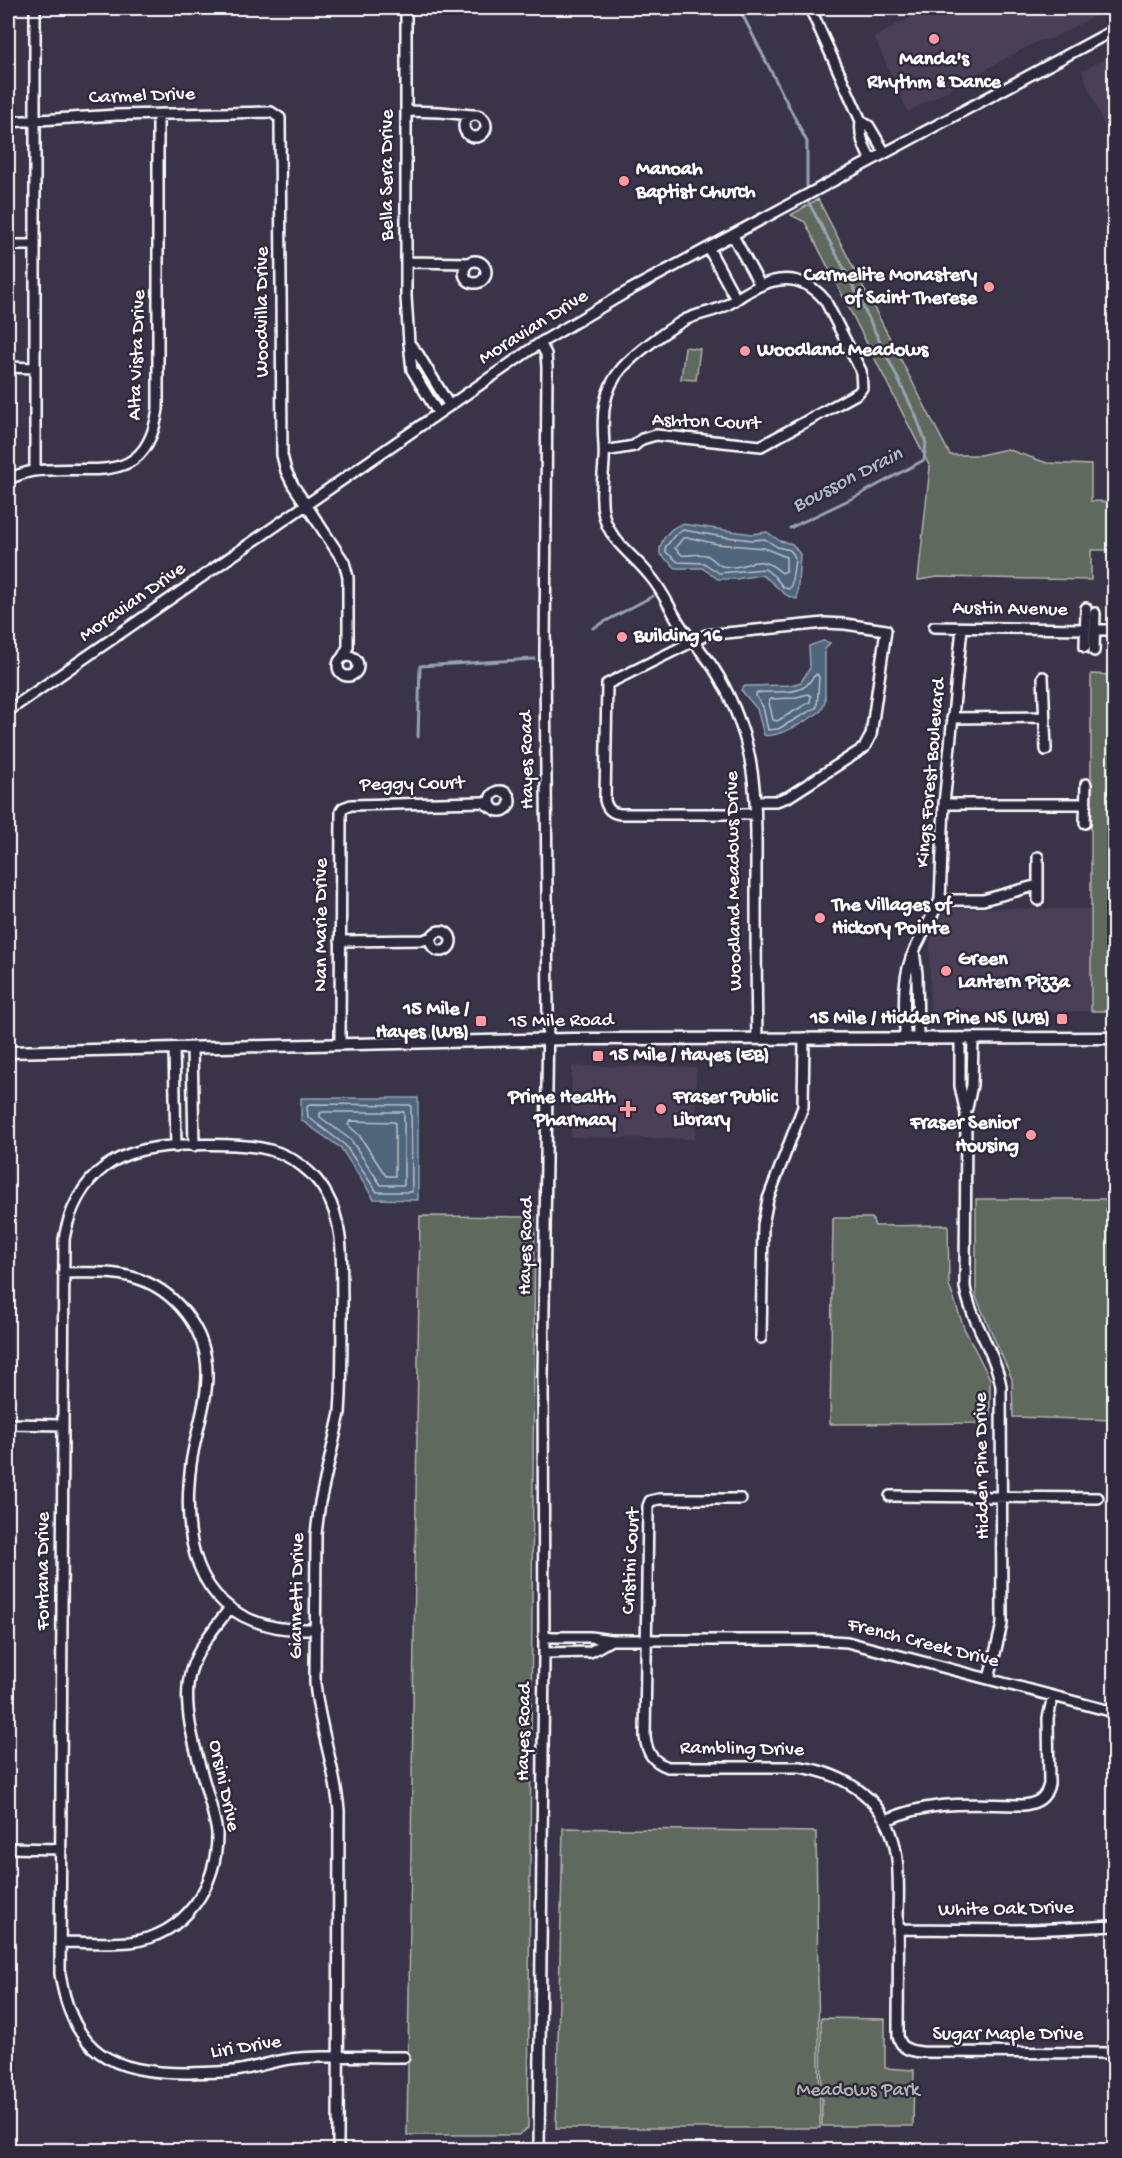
<svg xmlns="http://www.w3.org/2000/svg" width="1122" height="2158" font-family="'Gochi Hand',sans-serif">
<style>
.built{fill:#484158}
.green{fill:#60695d;stroke:#b0b4ae;stroke-width:1.5}
.water{fill:#50657b;stroke:#96a3b0;stroke-width:1.5}
.lines{fill:none;stroke-linecap:round;stroke-linejoin:round}
.shore{stroke:#b9c1ca;stroke-width:1.5}
.stream{stroke:#96a3b0;stroke-width:3}
.minor-casing{stroke:#fff;stroke-width:14}
.major-casing{stroke:#fff;stroke-width:15}
.minor{stroke:#2f2a3d;stroke-width:9}
.major{stroke:#2f2a3d;stroke-width:10}
.poi-dot{fill:#ff9aa2;stroke:#2f2a3d;stroke-width:2}
.labels{text-anchor:middle;dominant-baseline:central;stroke-width:5;stroke-linejoin:round;paint-order:stroke}
.poi-label{font-size:20px;font-weight:bold;fill:#fff;stroke:#2f2a3d;text-anchor:start}
.street-label{font-size:20px;fill:#fff;stroke:#2f2a3d}
.park-label{font-size:20px;fill:#b0b4ae;stroke:#2f2a3d}
.water-label{font-size:21px;font-style:italic;fill:#b0bac4;stroke:#2f2a3d}
</style>
<rect width="100%" height="100%" fill="#3a3449"/>
<filter id="ink" filterUnits="userSpaceOnUse"><feTurbulence type="fractalNoise" baseFrequency=".0167" numOctaves="2"/><feDisplacementMap in="SourceGraphic" scale="12" xChannelSelector="R" yChannelSelector="G"/><feConvolveMatrix kernelMatrix="1 2 1 2 8 2 1 2 1" color-interpolation-filters="sRGB"/></filter>
<g filter="url(#ink)">
<!-- built -->
<path class="built" d="M928 8H1110L1051 39 1038 41 908 112 874 37Z
M1114 54V138L1110 140 1082 71Z
M947 908 1090 909 1091 1011 930 1013V942Z
M1106 1063H1114V1212L1106 1211Z
M572 1066 696 1067 695 1139 571 1137Z"/>
<!-- green -->
<path class="green" d="M818 199 950 455H980L1007 449 1047 463 1091 465V501L1114 502V550H1091V580L938 577 918 580 930 467 805 222 791 215Z
M685 347 700 349 696 380 681 379Z
M1091 674 1114 675V1011H1091Z
M976 1199H1106V1211L1114 1212V1420L1013 1417 1012 1379 976 1297Z
M420 1216 535 1217 528 2128 518 2135H407Z
M833 1218H872L875 1226 948 1225 949 1285 964 1328 990 1379V1423L830 1424Z
M563 1828 816 1832 820 2128H556Z
M821 2018 885 2019V2068L914 2070 913 2126H822Z"/>
<!-- water -->
<path class="water" d="M682 524 752 534 767 532 780 541 792 544 800 554 797 599C781 597 775 581 761 575L736 579H718L702 568H676L660 554C659 541 669 528 682 524Z
M823 641 830 643 825 649V701L821 711C810 719 777 739 764 735L757 709 741 690 745 686 791 685 801 682 810 668 809 646Z
M301 1098H418V1200L374 1199 341 1148 301 1120Z
M17 2143H70L73 2147 72 2150H10V2148Z"/>
<g class="lines">
<!-- shore -->
<path class="shore" d="M683 530 718 536 752 540 765 539 777 547 790 550 794 555 795 560 791 587 788 589 783 587 774 576 765 569 719 573 704 563 678 562 666 552 665 548 674 536Z
M683 538H691L717 544 764 548 786 557V571L782 573C755 549 748 572 722 566 716 564 712 557 706 555 698 553 690 556 682 555L675 548Z
M817 674 819 677 817 707 778 729 768 730 763 707 756 696V693C771 690 791 695 804 687 809 684 812 677 817 674Z
M808 694 811 696 810 702 777 721 773 720 769 702 770 699 793 698Z
M310 1104 411 1105 412 1192H377L345 1145 308 1117 307 1107Z
M323 1112H404V1185H381L351 1140 320 1117V1113Z
M350 1121 395 1122V1176H386L359 1135 348 1125Z"/>
<!-- stream -->
<path class="stream" d="M739 8 807 142V186
M790 528 859 495 924 460 926 443 916 416 849 278 809 203
M593 628 653 596
M418 737 420 666 534 659"/>
<!-- minor casing -->
<g class="minor-casing">
<path id="minor" d="M35 8V471
M406 8V297L409 343
M810 8 861 121
M406 111 440 112 472 115
M464 126a11 11 0 1 1 22 0a11 11 0 1 1-22 0Z
M8 122 117 115 271 112 280 118 282 455 286 471 293 485 344 562 348 577V647L342 658
M871 160C864 147 859 136 861 121L869 126 885 153
M733 236 760 285
M8 245H35
M709 249 736 299
M464 272a11 11 0 1 1 22 0a11 11 0 1 1-22 0Z
M406 262 469 263
M8 367 35 368
M438 413 412 370 409 343 418 354 449 405
M605 451 634 446 642 439 656 435 761 446 858 393 862 388 861 371 825 300C796 266 763 280 732 302 716 313 699 312 683 321 664 332 637 352 622 368 602 391 602 416 604 445 606 468 598 493 604 516 610 542 635 556 650 576 664 592 671 612 683 629 689 637 696 643 701 651 720 674 734 704 743 732 758 778 756 827 756 875 756 929 756 984 757 1038
M8 479C16 476 25 472 34 471 91 463 146 491 158 409V115
M934 627 1085 629
M1095 630H1114
M1085 647 1086 608
M1094 651 1095 613
M338 666a10 10 0 1 1 20 0a10 10 0 1 1-20 0Z
M1043 677 1046 750
M8 711 540 343 630 290 1114 30
M952 718 1044 717
M490 801a10 10 0 1 1 20 0a10 10 0 1 1-20 0Z
M944 804H1086
M755 814H620C611 813 607 809 605 800L607 684 706 635 825 623 845 624 886 630 871 735 864 748 788 797 776 801H755
M1085 823 1086 784
M940 900H983L1038 885
M1038 900V857
M431 941a10 10 0 1 1 20 0a10 10 0 1 1-20 0Z
M340 941 424 940 433 936
M914 951 940 900 944 804 962 628
M905 1038C905 1009 901 978 914 951L917 974 918 1038
M960 1038V1086L966 1114 965 1287C971 1322 995 1351 1001 1386L1002 1624 989 1679
M340 1044 341 811 343 808 351 805 483 802 492 808
M174 1048 176 1147
M192 1048 194 1146
M967 1108 972 1085 973 1038
M63 1273C86 1273 110 1271 132 1277 174 1288 208 1330 207 1375 207 1405 195 1434 191 1464 182 1534 193 1611 275 1627 288 1630 302 1629 316 1629
M761 1338 763 1225 768 1199 803 1107 804 1038
M8 1424 63 1425
M890 1496 1098 1498
M741 1499H659L650 1501 648 1506 645 1737C647 1753 653 1762 668 1767H800C847 1774 888 1801 896 1852 900 1874 898 1898 898 1920 899 1959 898 1997 898 2036 901 2049 910 2051 922 2052L1114 2053
M544 1637H590L611 1640H816L847 1642 1114 1712
M544 1653 590 1652 611 1640
M886 1820C935 1799 973 1805 1024 1805 1038 1803 1046 1798 1049 1784L1048 1718 1053 1696
M8 1848 61 1849
M899 1929 1032 1930 1114 1926
M61 1942C84 1942 108 1944 130 1942 186 1935 218 1885 217 1832 209 1785 177 1716 191 1670 198 1647 216 1626 230 1608
M338 2150 339 1810C335 1767 319 1726 315 1683L316 1534 320 1502 340 1413 341 1395C342 1363 342 1331 342 1299 341 1263 345 1226 326 1193 315 1173 291 1155 270 1150 242 1142 167 1143 139 1151 127 1154 116 1159 106 1166 82 1183 69 1211 64 1239L60 1974C73 2053 111 2073 187 2073 205 2072 224 2073 241 2070 261 2066 280 2059 299 2058 334 2055 369 2057 404 2057
M539 2150 544 1653 543 1378 548 1015 545 658 547 367 546 354 540 343"/>
</g>
<!-- major casing -->
<g class="major-casing">
<path id="major" d="M8 1052 571 1039 1114 1038"/>
</g>
<!-- minor -->
<use href="#minor" class="minor"/>
<!-- major -->
<use href="#major" class="major"/>
</g>
</g>
<!-- markers -->
<g class="poi-dot">
<circle cx="934" cy="39" r="6"/>
<circle cx="624" cy="181" r="6"/>
<circle cx="989" cy="287" r="6"/>
<circle cx="745" cy="351" r="6"/>
<circle cx="622" cy="637" r="6"/>
<circle cx="820" cy="918" r="6"/>
<circle cx="946" cy="971" r="6"/>
<rect x="1056" y="1013" width="12" height="12" rx="3"/>
<rect x="475" y="1015" width="12" height="12" rx="3"/>
<rect x="592" y="1050" width="12" height="12" rx="3"/>
<path d="M625 1100h6v6h6v6h-6v6h-6v-6h-6v-6h6z"/>
<circle cx="661" cy="1109" r="6"/>
<circle cx="1031" cy="1135" r="6"/>
</g>
<g class="labels">
<!-- poi labels -->
<g class="poi-label">
<text x="934" y="60" text-anchor="middle">Manda's<tspan x="934" dy="23">Rhythm &amp; Dance</tspan></text>
<text x="636" y="170">Manoah<tspan x="636" dy="23">Baptist Church</tspan></text>
<text x="977" y="276" text-anchor="end">Carmelite Monastery<tspan x="977" dy="23">of Saint Therese</tspan></text>
<text x="757" y="351">Woodland Meadows</text>
<text x="634" y="637">Building 16</text>
<text x="832" y="906">The Villages of<tspan x="832" dy="23">Hickory Pointe</tspan></text>
<text x="958" y="960">Green<tspan x="958" dy="23">Lantern Pizza</tspan></text>
<text x="469" y="1010" text-anchor="end">15 Mile /<tspan x="469" dy="23">Hayes (WB)</tspan></text>
<text x="1050" y="1019" text-anchor="end">15 Mile / Hidden Pine NS (WB)</text>
<text x="610" y="1056">15 Mile / Hayes (EB)</text>
<text x="616" y="1098" text-anchor="end">Prime Health<tspan x="616" dy="23">Pharmacy</tspan></text>
<text x="673" y="1098">Fraser Public<tspan x="673" dy="23">Library</tspan></text>
<text x="1019" y="1124" text-anchor="end">Fraser Senior<tspan x="1019" dy="23">Housing</tspan></text>
</g>
<!-- street labels -->
<g class="street-label">
<text transform="translate(142 97) rotate(-2)">Carmel Drive</text>
<text transform="translate(388 175) rotate(-90)">Bella Sera Drive</text>
<text transform="translate(263 312) rotate(-90)">Woodvilla Drive</text>
<text transform="translate(534 328) rotate(-32)">Moravian Drive</text>
<text transform="translate(138 355) rotate(-88)">Alta Vista Drive</text>
<text transform="translate(706 423) rotate(2)">Ashton Court</text>
<text transform="translate(133 603) rotate(-35)">Moravian Drive</text>
<text transform="translate(1010 610) rotate(1)">Austin Avenue</text>
<text transform="translate(528 760) rotate(-91)">Hayes Road</text>
<text transform="translate(932 773) rotate(-85)">Kings Forest Boulevard</text>
<text transform="translate(412 785) rotate(-1)">Peggy Court</text>
<text transform="translate(735 881) rotate(-91)">Woodland Meadows Drive</text>
<text transform="translate(322 925) rotate(-90)">Nan Marie Drive</text>
<text transform="translate(561 1022) rotate(-1)">15 Mile Road</text>
<text transform="translate(527 1246) rotate(-89)">Hayes Road</text>
<text transform="translate(983 1466) rotate(-91)">Hidden Pine Drive</text>
<text transform="translate(632 1561) rotate(-87)">Cristini Court</text>
<text transform="translate(44 1571) rotate(-90)">Fontana Drive</text>
<text transform="translate(298 1596) rotate(-89)">Giannetti Drive</text>
<text transform="translate(923 1644) rotate(14)">French Creek Drive</text>
<text transform="translate(525 1732) rotate(-89)">Hayes Road</text>
<text transform="translate(742 1750) rotate(1)">Rambling Drive</text>
<text transform="translate(223 1786) rotate(78)">Orsini Drive</text>
<text transform="translate(1006 1910) rotate(-1)">White Oak Drive</text>
<text x="1008" y="2035">Sugar Maple Drive</text>
<text transform="translate(246 2048) rotate(-9)">Liri Drive</text>
</g>
<!-- park labels -->
<g class="park-label">
<text x="858" y="2091">Meadows Park</text>
</g>
<!-- water labels -->
<g class="water-label">
<text transform="translate(848 481) rotate(-27)">Bousson Drain</text>
</g>
</g>
<!-- margin -->
<rect width="1122" height="2158" fill="none" stroke="#2f2a3d" stroke-width="30"/>
<rect x="15" y="15" width="1092" height="2128" fill="none" stroke="#fff" stroke-width="2" filter="url(#ink)"/>
</svg>
